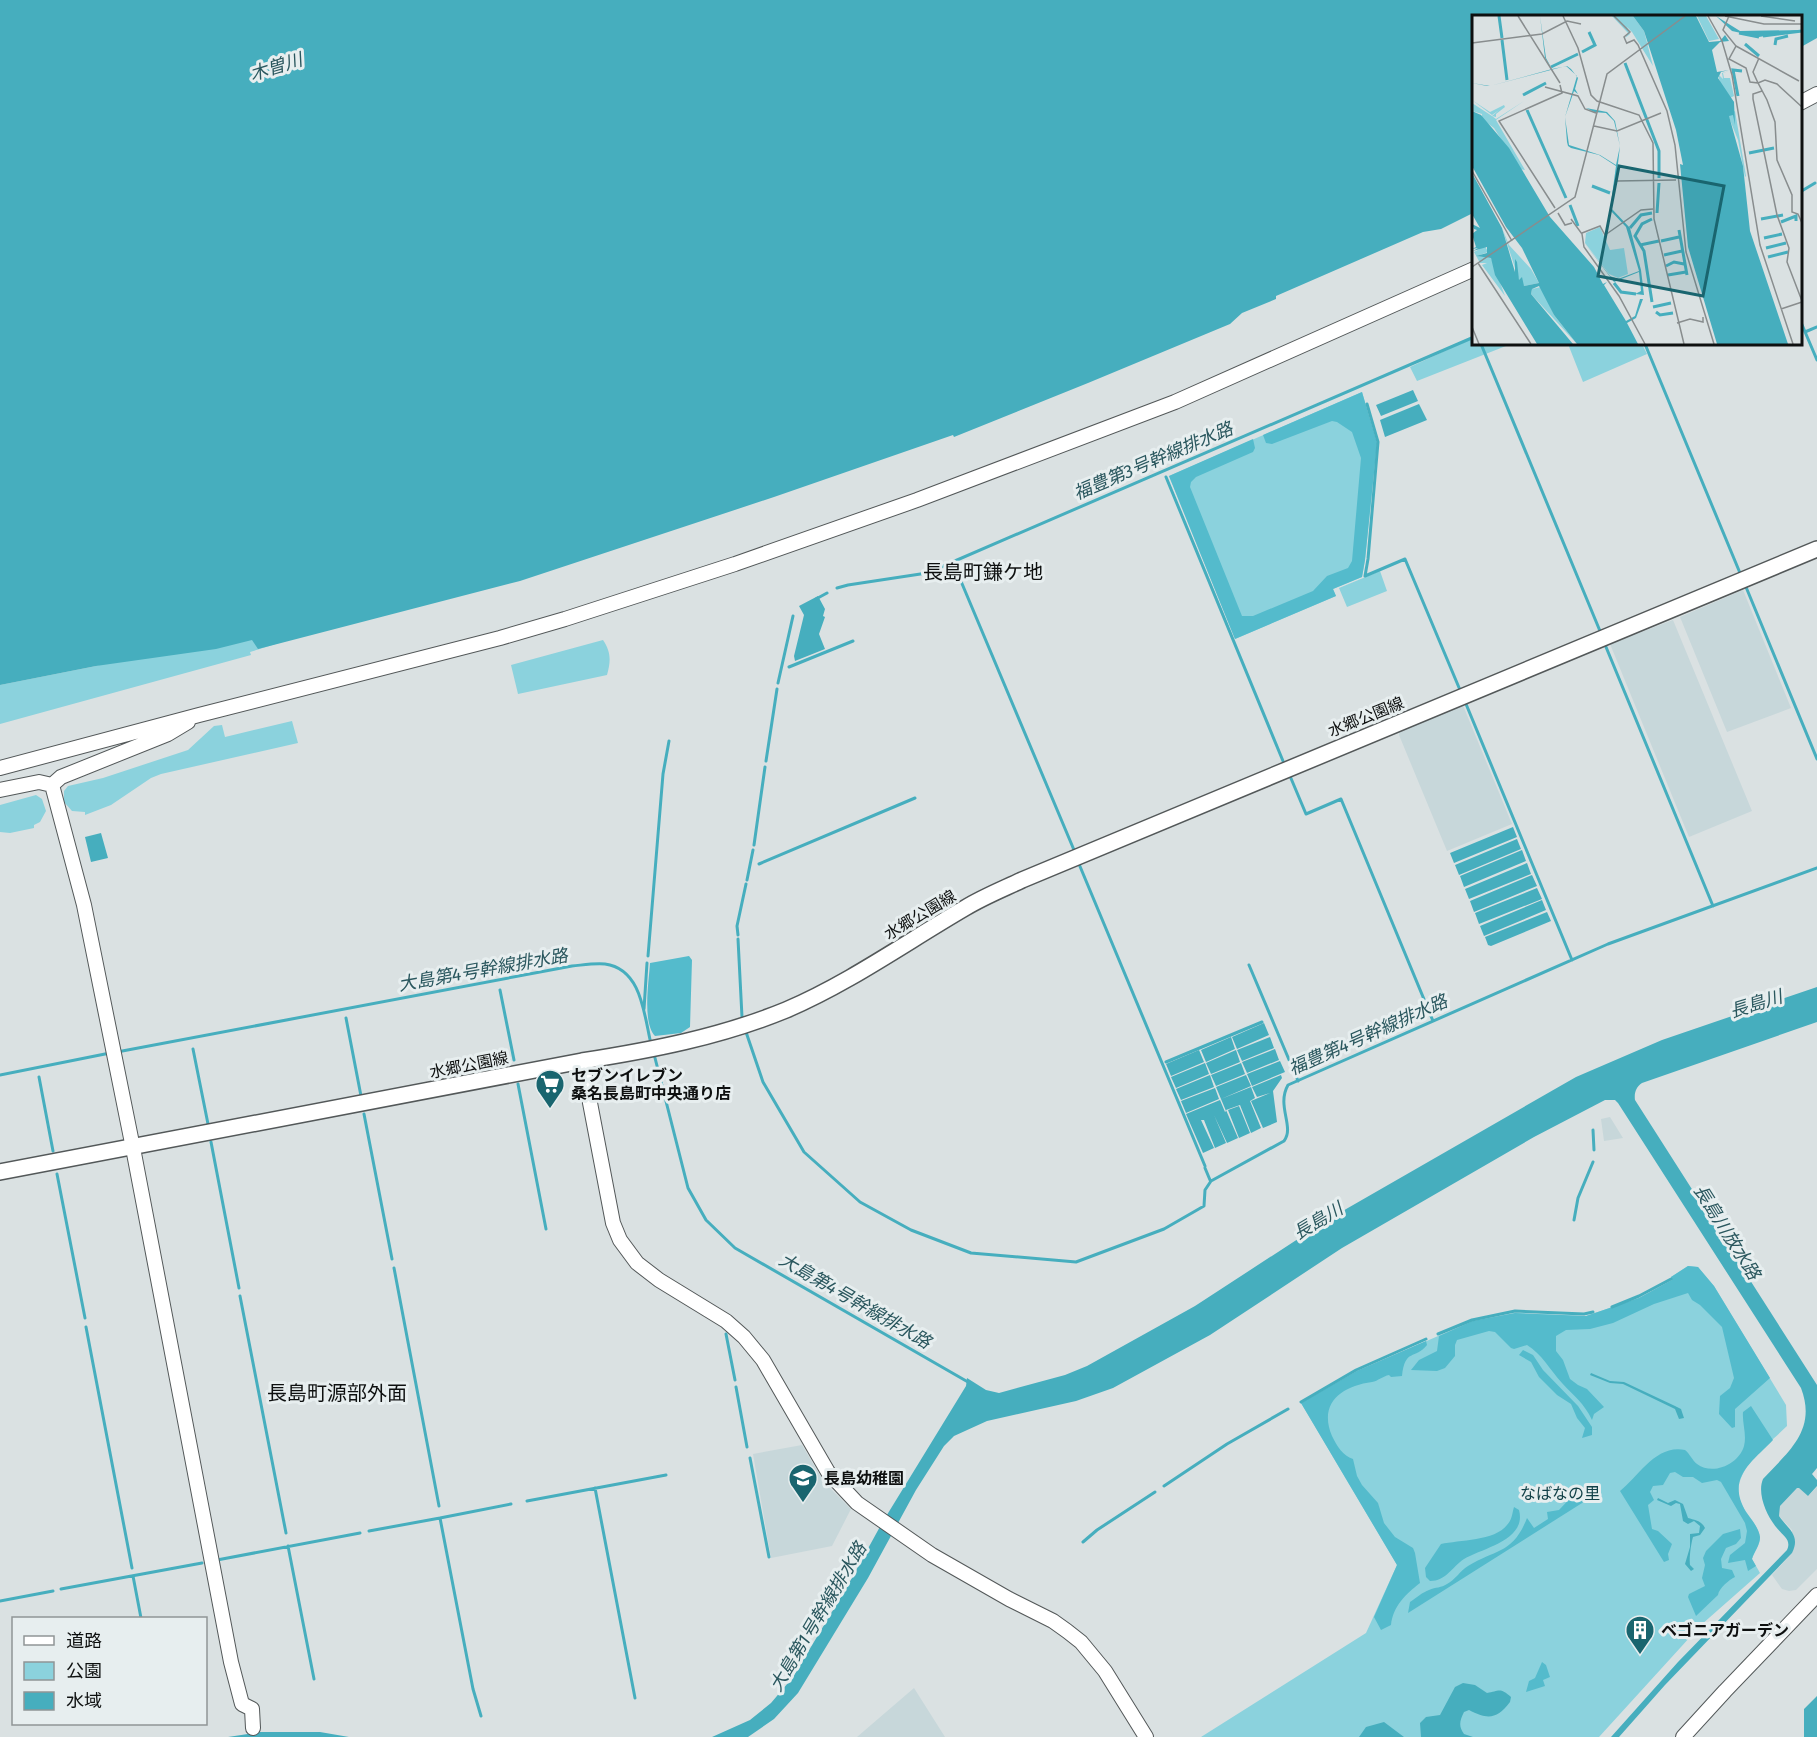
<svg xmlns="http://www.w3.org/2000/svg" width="1817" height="1737" font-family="'Fira Sans','Noto Sans JP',sans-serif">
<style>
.built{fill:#c7d7da}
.green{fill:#8bd2dd}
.forest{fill:#54bbcc}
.water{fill:#46aebe}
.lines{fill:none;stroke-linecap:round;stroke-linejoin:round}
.stream{stroke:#46aebe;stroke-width:3}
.secondary-casing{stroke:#535859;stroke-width:16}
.primary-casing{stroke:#535859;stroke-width:18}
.secondary{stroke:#fff;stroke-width:14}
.primary{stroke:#fff;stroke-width:15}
.labels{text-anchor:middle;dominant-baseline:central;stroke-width:6;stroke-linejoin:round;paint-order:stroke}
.street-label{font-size:16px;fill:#0e1010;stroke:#e7eeef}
.poi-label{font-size:16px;font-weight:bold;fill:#0e1010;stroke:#e7eeef;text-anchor:start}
.park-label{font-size:16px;fill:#124148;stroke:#e7eeef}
.water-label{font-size:18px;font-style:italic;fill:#2a575e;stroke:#e7eeef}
.quarter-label{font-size:20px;fill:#0e1010;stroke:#e7eeef}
.inset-river{fill:none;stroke:#46aebe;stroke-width:3}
.inset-road{fill:none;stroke:#888d8e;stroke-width:1.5}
.view{fill:#19656f;fill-opacity:0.15;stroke:#19656f;stroke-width:3}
.inset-edge{fill:none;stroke:#0e1010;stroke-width:3}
</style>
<rect width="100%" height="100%" fill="#dae1e2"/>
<!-- built -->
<path class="built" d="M1743 590 1791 708 1727 732 1680 617Z
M1673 620 1752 811 1689 837 1610 644Z
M1462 703 1512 824 1447 851 1399 735 1400 729Z
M1610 1117 1623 1138 1604 1141 1601 1119Z
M802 1445 824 1482 851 1509 832 1546 771 1558 753 1454Z
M1817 1487V1569L1796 1590 1789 1591 1782 1589 1772 1575 1792 1553V1530L1779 1516 1780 1506 1797 1488H1799L1808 1496Z
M914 1688 945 1737H857Z"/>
<!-- green -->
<path class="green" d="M1473 338 1474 344H1511L1417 381 1410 367Z
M1568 344H1642L1647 354 1583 382Z
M1362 392 1377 443 1365 560 1362 577 1333 589 1336 596 1235 639 1169 476Z
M1380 571 1387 591 1347 607 1339 588Z
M248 622 279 643 250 652 251 655 0 724V685L96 666Z
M603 640C611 652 611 661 607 675L518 694 511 665Z
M292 721 298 743 161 774 151 778 111 805 85 815V812L72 811 64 802V791L68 786 103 778 188 750 214 726 222 725 225 737Z
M36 795 42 799 46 811 40 822 34 825V828L10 833 0 832V805Z
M1688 1266 1698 1267 1714 1286 1786 1405 1787 1426C1768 1445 1726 1474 1742 1505 1747 1515 1759 1526 1760 1538 1760 1545 1754 1552 1752 1559L1760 1573 1701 1625 1599 1737H1201L1366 1633 1397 1565 1301 1403 1357 1371 1473 1321 1515 1313 1586 1316 1639 1298 1672 1280 1671 1277Z"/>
<!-- forest -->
<path class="forest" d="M1362 392 1377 443 1365 560 1362 577 1333 589 1336 596 1235 639 1169 476 1253 439 1255 448 1253 452 1196 477 1191 482 1190 487 1242 616H1253L1313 591 1327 576 1348 568 1352 561 1361 458 1352 432 1337 422 1332 421 1272 444 1266 443 1263 435Z
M689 956 692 960 690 1027 681 1033 655 1036C642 1022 649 981 650 963Z
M1688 1266 1698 1267 1714 1286 1770 1378 1735 1409V1427L1732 1428 1719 1414 1720 1396 1730 1388 1734 1378 1722 1327 1700 1305 1692 1300 1688 1293 1654 1304 1613 1323 1590 1329 1566 1330 1556 1336V1351L1563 1360 1570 1379 1578 1385 1587 1389 1604 1407 1594 1414 1592 1420C1584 1403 1574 1396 1562 1383 1550 1370 1542 1354 1527 1345L1514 1349 1511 1348 1495 1332 1489 1331 1457 1340 1455 1345V1356L1445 1368 1437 1371 1411 1370 1419 1360 1437 1351 1439 1336 1473 1321 1515 1313 1586 1316 1639 1298 1672 1280 1671 1277Z
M1426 1341 1427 1345C1415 1360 1405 1348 1402 1376L1391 1377 1389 1375C1383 1376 1378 1381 1372 1382 1342 1386 1318 1403 1332 1436 1337 1446 1343 1456 1353 1459L1357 1476 1362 1485 1378 1503 1384 1523 1395 1537 1413 1548 1415 1553 1420 1583C1406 1594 1393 1606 1391 1625L1381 1630 1374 1617 1397 1565 1301 1403 1357 1371Z
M1523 1350 1533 1355 1543 1370 1578 1406 1592 1427V1435L1582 1438 1585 1428 1577 1418 1571 1404 1557 1395 1539 1377 1531 1362 1519 1355Z
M1751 1406 1773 1440C1751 1463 1726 1478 1746 1512 1751 1519 1759 1528 1760 1537 1760 1545 1754 1552 1752 1559L1756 1566 1748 1571 1745 1560 1728 1563 1730 1555 1745 1543 1747 1531 1745 1523 1721 1482 1717 1480 1702 1483 1693 1477H1683L1675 1472 1670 1473 1663 1485 1653 1486 1650 1492 1654 1500 1648 1505 1652 1529 1658 1531 1672 1544 1668 1554 1669 1560 1664 1562 1620 1491C1639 1476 1656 1444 1685 1450 1690 1454 1692 1460 1697 1464 1713 1476 1739 1464 1744 1446 1747 1435 1742 1423 1743 1412Z
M1578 1490 1582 1493H1587L1590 1498 1408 1613 1410 1602C1416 1598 1423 1592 1429 1590 1436 1587 1441 1588 1447 1584 1455 1580 1460 1571 1468 1566 1496 1549 1513 1554 1527 1518L1534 1528 1548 1519 1547 1512 1559 1510Z
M1514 1507 1519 1510C1527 1540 1483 1548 1464 1559 1452 1567 1446 1581 1430 1581L1426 1577 1425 1568 1441 1544C1459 1540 1495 1541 1507 1525 1512 1520 1512 1514 1514 1507Z
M1740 1529 1741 1538 1736 1544 1726 1548 1721 1559 1722 1568 1732 1570 1735 1577C1729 1580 1719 1588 1718 1595L1696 1616 1688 1597 1689 1594 1705 1586 1702 1578 1705 1565 1703 1558 1706 1551 1723 1534Z
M1542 1662 1546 1665 1550 1677 1543 1680 1545 1686 1526 1692 1529 1681 1535 1678Z"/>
<!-- water -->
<path class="water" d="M0 0H1817V38L1801 47 1800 16H1474L1473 213 1441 229 1423 232 1276 296V299L1242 313 1230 324 1088 383 954 437 953 435 774 497 520 581 258 649 252 640 216 649 96 666 0 685Z
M1413 390 1418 401 1381 416 1376 405Z
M1419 404 1427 420 1385 437 1380 420Z
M818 596 825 609 823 616 825 617 819 634 825 649 795 661 794 656 804 615 799 606Z
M1513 827 1517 837 1454 863 1450 853Z
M101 833 108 858 91 862 85 837Z
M1517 839 1521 849 1459 875 1455 865Z
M1522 850 1526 861 1464 887 1460 876Z
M1527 863 1531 874 1469 899 1465 889Z
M1532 875 1537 886 1474 912 1470 901Z
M1537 888 1542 899 1479 924 1475 913Z
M1542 900 1546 910 1484 936 1480 926Z
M1547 912 1551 921 1491 946 1488 945 1485 937Z
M1817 987V1022L1642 1083C1636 1087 1634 1093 1635 1100L1817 1385V1468L1812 1474 1817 1480V1486L1808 1496 1799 1488H1797L1780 1506 1779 1516C1788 1529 1801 1535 1792 1553L1665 1685 1619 1737H1611L1678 1662 1787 1550C1792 1539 1782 1535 1776 1527 1766 1515 1757 1493 1763 1479 1789 1451 1817 1430 1801 1388L1618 1103 1615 1100H1605L1534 1137 1342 1248 1210 1335 1113 1388 1076 1401 987 1421 954 1436 944 1446 916 1490 868 1578 798 1693 774 1719 748 1737H712L750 1720 771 1703 793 1677 848 1585 882 1523 966 1386 967 1378 986 1390 999 1393 1065 1375 1087 1366 1195 1306 1327 1220 1576 1077 1662 1040Z
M1264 1023 1269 1035 1237 1049 1232 1037Z
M1231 1037 1235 1049 1206 1062 1201 1050Z
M1270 1037 1274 1048 1242 1061 1237 1050Z
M1275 1049 1279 1060 1247 1073 1242 1062Z
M1199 1050 1204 1062 1171 1076 1166 1064Z
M1236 1050 1240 1062 1211 1074 1206 1063Z
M1280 1061 1285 1072 1252 1086 1247 1074Z
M1205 1063 1209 1074 1176 1088 1171 1077Z
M1241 1063 1245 1074 1216 1086 1211 1075Z
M1210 1075 1214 1087 1181 1100 1176 1089Z
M1246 1075 1251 1086 1221 1099 1216 1087Z
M1281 1075 1282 1078 1273 1091 1277 1122 1263 1128 1251 1101 1270 1093 1257 1097 1252 1087Z
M1251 1087 1255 1098 1250 1101 1261 1128 1251 1133 1240 1105 1226 1110 1238 1138 1227 1143 1214 1115 1226 1143 1215 1148 1204 1120H1201L1214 1148 1203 1153 1186 1114 1220 1100 1225 1112 1226 1111 1221 1099Z
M1215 1088 1219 1099 1186 1113 1181 1101Z
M1239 1106 1250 1133 1239 1138 1228 1110Z
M1591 1373 1610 1381 1624 1382 1675 1406 1681 1409 1684 1418 1679 1419 1675 1409 1623 1384 1610 1383 1590 1375Z
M1658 1498 1668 1503 1675 1500 1683 1504 1688 1518C1694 1520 1701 1520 1705 1528L1700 1535 1693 1537C1691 1544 1689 1558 1690 1565L1694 1569 1691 1571 1685 1564 1690 1547V1534L1699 1533 1700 1526 1694 1521 1688 1524 1683 1521 1680 1504 1676 1503 1671 1506 1657 1500Z
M1463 1683 1475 1685 1487 1693C1499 1691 1500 1687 1511 1697L1510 1702C1497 1719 1488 1720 1469 1710L1464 1712C1460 1720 1458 1726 1464 1734L1473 1737H1421L1420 1723 1426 1717 1440 1715 1455 1687Z
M1817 1696V1737H1804V1709Z
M1384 1722 1404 1737H1359L1366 1727Z
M260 1732H320L349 1737H228Z"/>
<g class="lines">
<!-- stream -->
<path class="stream" d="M1800 192 1815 183
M1800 320 1817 360
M1805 332 1817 327
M1481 344 1600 631
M1645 344 1740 573
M1367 404 1378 442 1368 559 1365 576 1405 559 1460 690
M1166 477 1283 761
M955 567 1074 850
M1746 587 1817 759
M837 588 848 585 927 573 1474 337
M816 599 827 593
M1606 647 1713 906
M789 667 853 641
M778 683 793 616
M1466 704 1572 960
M766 761 777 689
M1290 776 1306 814 1341 799 1433 1021
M754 845 765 767
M759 864 915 798
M1079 864 1205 1166
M747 880 753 850
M738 935 737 926 746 884
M738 939 742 1017
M648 956 663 774 669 741
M1249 965 1298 1081
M500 990 514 1060
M644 1009 647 963
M346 1018 361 1096
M746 1032 763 1082 804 1152 860 1202 911 1230 971 1253 1076 1262 1164 1229 1204 1206 1205 1190 1211 1181 1284 1141C1295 1127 1276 1106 1288 1085L1608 944 1817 868
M193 1049 208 1124
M117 1052 572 966C583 965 594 963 605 964 642 969 644 1015 651 1044
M654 1054 688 1188 706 1220 735 1248 968 1382
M1166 1062 1262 1022
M0 1075 110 1053
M39 1077 53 1151
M518 1084 546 1229
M364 1114 392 1259
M1593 1130 1594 1150
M211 1142 239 1288
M1205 1168 1210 1180
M57 1174 85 1318
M1574 1220 1578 1198 1593 1162
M394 1268 439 1506
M240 1296 286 1533
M1612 1307 1639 1296 1671 1279
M86 1327 132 1568
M726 1334 735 1380
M1438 1334 1472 1320 1515 1311 1584 1314 1593 1312
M736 1387 747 1447
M1301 1402 1356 1370 1426 1339
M750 1458 769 1557
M1164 1486 1227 1444 1288 1409
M595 1488 635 1698
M527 1501 666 1475
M440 1518 511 1504
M369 1531 440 1518 473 1689 481 1716
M1083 1542 1097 1530 1155 1492
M288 1546 314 1679
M217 1560 360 1533
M133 1576 141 1618
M61 1589 202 1563
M0 1601 53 1591"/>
<!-- secondary casing -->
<g class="secondary-casing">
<path id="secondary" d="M1800 103 1817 94
M0 768 199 715 500 638 565 619 735 564 917 500 1175 402 1474 269
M52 785 84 905 133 1148 231 1662 242 1704 252 1709 253 1728
M52 785 61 777 168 734 188 722
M0 790 39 782 52 785
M582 1061 613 1223 620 1240 637 1263 659 1280 726 1321 744 1337 763 1360 828 1472 857 1503 932 1555 1009 1599 1053 1621 1067 1631 1081 1642 1105 1671 1146 1737
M1683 1737 1725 1691 1817 1595"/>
</g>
<!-- primary casing -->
<g class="primary-casing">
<path id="primary" d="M0 1172 582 1061C652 1050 720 1037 786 1010 849 983 905 943 965 908 983 897 1003 889 1022 880L1817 549"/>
</g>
<!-- secondary -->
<use href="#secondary" class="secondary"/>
<!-- primary -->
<use href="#primary" class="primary"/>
</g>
<!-- icons -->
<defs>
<g id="supermarket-pin" transform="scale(1.5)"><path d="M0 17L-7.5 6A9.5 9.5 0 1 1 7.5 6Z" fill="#19656f" stroke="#e7eeef"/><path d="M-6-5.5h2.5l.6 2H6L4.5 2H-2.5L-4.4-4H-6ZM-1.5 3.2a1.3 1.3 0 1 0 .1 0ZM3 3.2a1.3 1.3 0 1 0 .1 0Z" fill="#fff"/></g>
<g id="school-pin" transform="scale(1.5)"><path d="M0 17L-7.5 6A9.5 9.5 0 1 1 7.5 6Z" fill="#19656f" stroke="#e7eeef"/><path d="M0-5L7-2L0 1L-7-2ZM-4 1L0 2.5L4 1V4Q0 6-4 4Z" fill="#fff"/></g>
<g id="building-pin" transform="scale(1.5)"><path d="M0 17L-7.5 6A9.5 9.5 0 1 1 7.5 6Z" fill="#19656f" stroke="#e7eeef"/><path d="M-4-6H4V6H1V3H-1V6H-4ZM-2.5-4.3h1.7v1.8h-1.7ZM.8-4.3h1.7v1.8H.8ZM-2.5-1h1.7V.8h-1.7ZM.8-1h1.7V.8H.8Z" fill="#fff"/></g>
</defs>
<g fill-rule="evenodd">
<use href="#supermarket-pin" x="550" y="1084"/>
<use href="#school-pin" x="803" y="1478"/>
<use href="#building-pin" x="1640" y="1630"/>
</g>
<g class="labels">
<!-- street labels -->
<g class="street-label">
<text transform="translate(1366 717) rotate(-22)">水郷公園線</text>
<text transform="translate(920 915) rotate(-31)">水郷公園線</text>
<text transform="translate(469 1065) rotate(-11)">水郷公園線</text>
</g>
<!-- poi labels -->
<g class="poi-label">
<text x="571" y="1075">セブンイレブン<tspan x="571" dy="18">桑名長島町中央通り店</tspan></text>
<text x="824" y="1478">長島幼稚園</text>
<text x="1661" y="1630">ベゴニアガーデン</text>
</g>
<!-- park labels -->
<g class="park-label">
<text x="1560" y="1493">なばなの里</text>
</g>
<!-- water labels -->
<g class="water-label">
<text transform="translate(276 67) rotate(-17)">木曽川</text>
<text transform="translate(1153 461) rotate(-23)">福豊第3号幹線排水路</text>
<text transform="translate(483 970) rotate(-10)">大島第4号幹線排水路</text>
<text transform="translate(1756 1004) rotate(-17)">長島川</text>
<text transform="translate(1368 1035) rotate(-24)">福豊第4号幹線排水路</text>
<text transform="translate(1318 1221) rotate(-31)">長島川</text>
<text transform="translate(1727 1232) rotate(58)">長島川放水路</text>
<text transform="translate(855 1301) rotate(30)">大島第4号幹線排水路</text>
<text transform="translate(818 1617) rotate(-59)">大島第1号幹線排水路</text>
</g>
<!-- quarter labels -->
<g class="quarter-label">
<text x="983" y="572">長島町鎌ケ地</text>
<text x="337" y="1393">長島町源部外面</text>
</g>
</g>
<!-- overview -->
<g transform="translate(1472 15)">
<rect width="330" height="330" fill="#dae1e2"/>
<path d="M140 1H161L172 16 181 51 160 17 155 12 158 19 153 23 156 18ZM225 1H234L247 24 237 26ZM257 56 251 58 252 63H258L262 81 258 83 262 87 260 97H255L246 59 251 64 250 58ZM0 85 18 97 32 90 33 92 24 99V102L20 101 24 104 52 86 24 105 53 155 48 154 22 113 10 104V99L0 96V88L20 101 27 95 20 100ZM263 96 274 161 273 162 266 125 256 100ZM128 212 138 235 152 233 156 259 146 263 137 259 113 228 114 218ZM30 213 37 230 59 254 67 268 52 271 47 265ZM13 231 16 237 5 241 19 243 33 281 10 250 15 248H8L2 237ZM69 272 82 300 105 329 59 279 60 274Z" fill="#8bd2dd"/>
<path d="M68 1 74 43 80 54 95 51 99 54 106 63 103 74 106 79 102 76 93 102 97 130 128 140 144 150 148 131 142 106 134 98 122 97 114 93 135 97 143 106 148 131 144 166 139 193 158 213 169 255 172 280 163 279 169 276 167 257 142 267 111 226 138 261 146 264 167 256 154 212 138 195 144 151 127 140 99 133 96 131 95 127 93 102 105 61 94 51 18 71H15L0 68 18 71 80 54 73 43ZM161 1H224L237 27 248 26 253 20 257 26 248 27 240 35 245 57 257 55 249 57 246 63 262 87 263 110 261 100 257 101 271 151 278 216 316 329H245L216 232 208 149 211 150 204 115 172 16ZM244 1 268 16 330 15 287 22 260 16ZM0 96 9 100 37 133 78 202 122 252 131 269 135 267 132 270 154 306 163 301 168 284H171L164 303 155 308 166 329H105L82 300 67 271 60 274 59 279 101 329H65L23 260 19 243 4 241 15 238V232L1 236 6 233 0 234 4 232 0 219 5 215 2 214 0 209 8 213 0 199V158L30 213 43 257V244L45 247 47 265 50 262 52 271 67 268 50 233 34 212 0 151Z" fill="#46aebe"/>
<path class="inset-river" d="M27 1 30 23M267 18 287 22M291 21 330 16M30 25 35 65M273 29 287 41M303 30 304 24 316 21M110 37 123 30 117 17M153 48 187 136V163M79 52 106 39M51 80 74 68M266 81 261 55 270 56M55 95 94 183M277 138 302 133M120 171 138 178M98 190 106 211M185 198 187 168M289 204 311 200M309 207 324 201V206M158 213 169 200 180 198M207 215 215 260M292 223 310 219M189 226 207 222M168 230 187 226M294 233 314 228M192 240 210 236M296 242 316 237M194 251 202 247 212 249M196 260 214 257M142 268 149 277 164 279M180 287 172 236 163 221 170 209 180 204M181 292 199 288M184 297 188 300 201 298"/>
<path class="inset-road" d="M46 1 88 68M91 1 106 33 119 80 125 86 167 100 181 128 182 204 212 329M142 1 158 17 152 22 155 29M236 1 250 26 260 60 288 230 321 329M253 1 292 9H330M257 1 251 15 264 31 257 44 274 53 278 67 286 68 295 85 303 107 305 145 320 180V197L326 199 330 208M289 1 323 6M0 28 70 19 95 6 109 9M155 28 162 25 166 30 195 96 203 130 214 237 242 329M264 31 327 66M287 43 281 57 286 68 293 65 305 69 330 92M73 72 106 81 113 94 124 98M290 76 281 79V84L305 200 317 233 315 247 330 286M122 111 145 116 189 98M0 156 40 226M145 166 204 165M83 193 27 106 90 78 88 70M86 198 93 210 100 208M99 204 110 219 112 232 147 281 173 329M110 218 128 211 133 220 169 195 181 194M6 248 59 329M0 252 103 182 135 59 213 1M309 294 330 287M205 308 218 304 231 307V302M0 312 7 329"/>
<path class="view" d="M147 151 252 171 231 281 126 261Z"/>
<rect width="330" height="330" class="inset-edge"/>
</g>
<!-- legend -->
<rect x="12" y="1617" width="195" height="108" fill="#e7eeef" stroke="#909596" stroke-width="1.5"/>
<rect x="24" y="1636" width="30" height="9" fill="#ffffff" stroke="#909596" stroke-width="1.5"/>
<text x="66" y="1647" font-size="18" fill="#0e1010">道路</text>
<rect x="24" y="1662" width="30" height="18" fill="#8bd2dd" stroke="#909596" stroke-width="1.5"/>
<text x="66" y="1677" font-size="18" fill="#0e1010">公園</text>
<rect x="24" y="1692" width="30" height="18" fill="#46aebe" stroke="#909596" stroke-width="1.5"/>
<text x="66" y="1707" font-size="18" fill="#0e1010">水域</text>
</svg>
